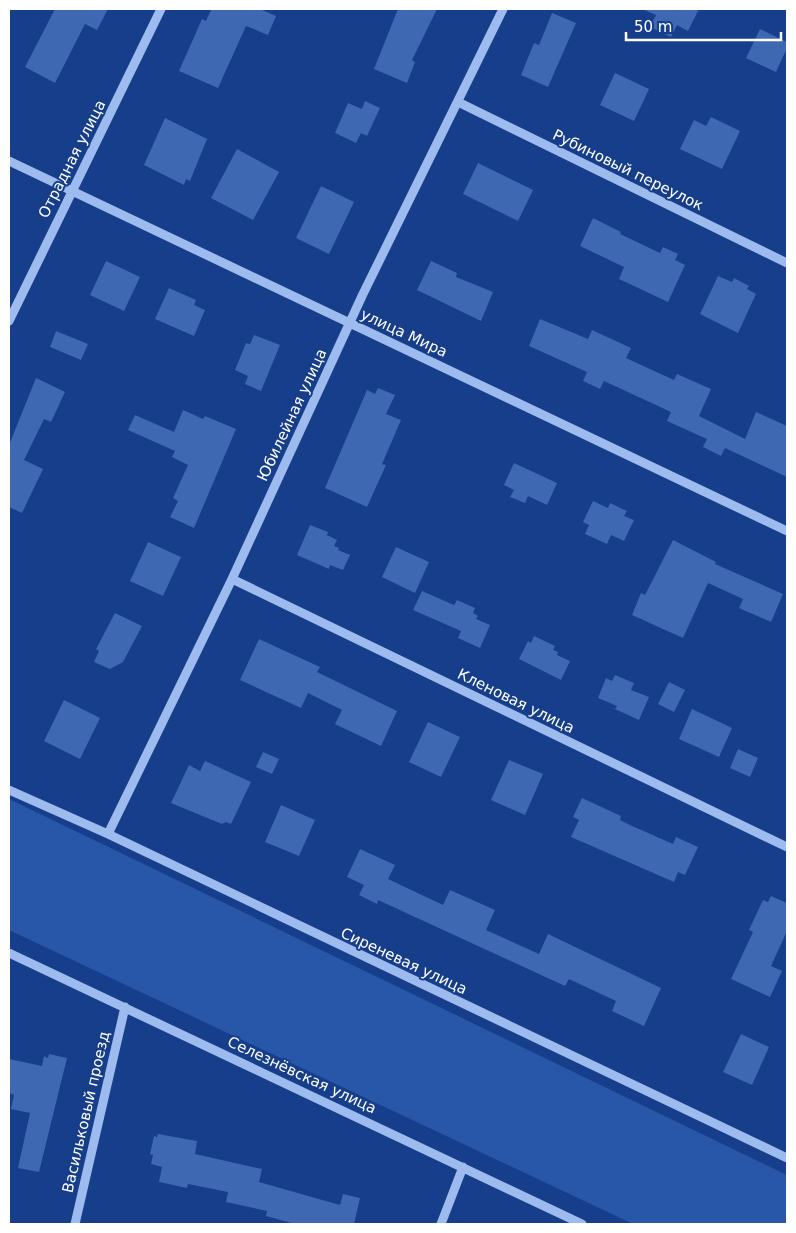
<svg xmlns="http://www.w3.org/2000/svg" width="796" height="1233" font-family="'DejaVu Sans',sans-serif">
<style>
.green{fill:#2856a8}
.building{fill:#3e68b2}
.lines{fill:none;stroke-linecap:round;stroke-linejoin:round}
.minor{stroke:#9dbbef;stroke-width:9}
.labels{text-anchor:middle;dominant-baseline:central;stroke-width:4;stroke-linejoin:round;paint-order:stroke}
.street-label{font-size:15px;fill:#fff;stroke:#163e8a}
</style>
<rect width="100%" height="100%" fill="#163e8a"/>
<!-- green -->
<path class="green" d="M9 799 787 1175V1224H633L9 930Z"/>
<!-- building -->
<path class="building" d="M55 9H108L97 30 85 24 55 83 25 67Z
M208 9H260L276 16 268 35 246 26 218 88 179 71 202 19 206 21 211 10Z
M398 9H437L412 60 415 62 407 83 374 69Z
M642 9H699L688 31 677 25 671 37 650 27 656 15Z
M552 13 576 23 548 87 521 75 534 43 539 45Z
M760 29 787 42V48L776 72 746 58Z
M615 73 649 89 634 121 600 105Z
M365 101 380 108 367 136 361 133 356 143 335 133 348 103 362 109Z
M711 117 740 131 722 169 680 149 694 120 706 126Z
M165 118 207 139 190 181 186 179 184 185 144 165Z
M237 149 279 172 253 220 211 198Z
M478 163 533 190 518 221 463 194Z
M321 186 354 202 329 254 296 238Z
M593 218 621 232 620 234 660 253 663 247 678 254 675 260 685 265 668 302 619 279 624 267 580 246Z
M106 261 140 277 124 311 90 295Z
M431 261 457 273 456 277 493 292 481 321 417 290Z
M718 276 732 282 734 278 749 286 747 289 756 294 738 333 700 314Z
M169 288 196 300 194 305 205 310 194 336 155 319Z
M540 319 588 339 592 330 631 348 626 358 674 380 677 374 711 389 699 416 745 439 756 412 787 426V477L725 448 721 456 703 447 707 439 667 421 671 412 604 381 600 389 583 381 587 372 529 346Z
M56 331 88 344 81 360 50 347Z
M254 335 280 345 261 391 245 384 248 376 235 370 246 343 250 344Z
M36 378 65 392 51 422 44 419 24 460 43 469 22 513 9 507V445Z
M378 388 395 395 386 414 401 420 382 464 386 465 367 507 325 488 367 390 375 394Z
M183 410 203 419 205 416 236 429 194 528 170 517 178 501 173 498 188 465 172 457 175 451 128 430 135 415 174 432Z
M514 463 557 483 547 505 528 496 525 503 510 497 514 490 504 485Z
M593 501 608 508 610 503 627 511 624 516 634 520 624 541 611 535 607 544 585 534 589 525 583 522Z
M310 525 328 532 327 535 337 540 334 546 339 548 338 550 350 555 343 570 330 565 329 569 297 555Z
M673 540 716 562 715 564 783 594 771 622 739 608 743 599 708 583 683 638 632 615 641 593 645 595Z
M148 542 181 557 163 596 130 581Z
M396 547 429 562 415 593 382 577Z
M422 591 454 605 457 600 475 608 473 613 478 616 476 619 490 625 480 648 458 638 461 631 413 610Z
M115 613 142 626 123 662 110 669 94 662 99 651 96 649Z
M534 636 555 646 553 650 558 652 557 655 570 661 561 680 519 659 528 641 531 643Z
M259 639 320 667 317 672 397 711 381 746 335 724 342 710 308 693 301 708 240 680Z
M615 675 634 683 631 690 649 697 639 720 615 709 617 706 598 698 606 678 612 681Z
M669 682 685 690 674 712 658 704Z
M64 700 100 718 80 759 44 741Z
M692 709 732 728 719 757 679 739Z
M428 722 460 737 441 777 409 762Z
M738 749 758 758 750 777 730 768Z
M263 752 279 759 272 774 256 767Z
M509 760 543 774 525 815 491 800Z
M205 761 251 782 231 824 226 822 222 824 171 803 189 765 200 771Z
M582 798 621 816 620 820 630 825 673 844 676 837 698 847 685 875 678 872 674 882 571 837 579 820 573 817Z
M281 805 315 820 299 856 265 842Z
M360 849 395 865 388 879 443 905 450 890 495 910 486 930 539 954 548 934 661 988 644 1026 612 1011 616 1001 569 979 565 986 378 900 377 904 359 895 364 885 347 877Z
M771 896 787 903V931L771 966 782 971 770 997 731 979 753 932 749 930 763 900 768 902Z
M741 1034 769 1047 752 1085 723 1072Z
M49 1054 67 1058 39 1172 18 1168 30 1113 11 1109 14 1095 9 1093V1059L42 1066 44 1056 48 1058Z
M158 1134 197 1141 195 1154 262 1169 259 1182 340 1205 343 1194 360 1198 354 1224H295L266 1216 267 1211 226 1202 228 1192 188 1184 187 1188 159 1182 162 1167 151 1164 153 1155 150 1154 154 1136 157 1137Z"/>
<g class="lines">
<!-- minor -->
<path class="minor" d="M458 102 787 263
M9 161 787 531
M9 321 161 9
M232 579 787 847
M9 790 108 834 787 1158
M108 834 232 579 362 296 503 9
M9 953 582 1224
M75 1224 125 1007
M441 1224 463 1167"/>
</g>
<g class="labels">
<!-- street labels -->
<g class="street-label">
<text transform="translate(72 159) rotate(-63)">Отрадная улица</text>
<text transform="translate(628 170) rotate(26)">Рубиновый переулок</text>
<text transform="translate(404 333) rotate(25)">улица Мира</text>
<text transform="translate(292 415) rotate(-65)">Юбилейная улица</text>
<text transform="translate(516 701) rotate(26)">Кленовая улица</text>
<text transform="translate(404 961) rotate(25)">Сиреневая улица</text>
<text transform="translate(302 1075) rotate(25)">Селезнёвская улица</text>
<text transform="translate(86 1112) rotate(-77)">Васильковый проезд</text>
</g>
</g>
<!-- border -->
<rect width="796" height="1233" fill="none" stroke="#ffffff" stroke-width="20"/>
<!-- scale -->
<path d="M626 32v8h155v-8" fill="none" stroke="#ffffff" stroke-width="2.5"/>
<text x="634" y="32" font-size="15" fill="#ffffff" stroke="#163e8a" stroke-width="4" paint-order="stroke">50 m</text>
</svg>
